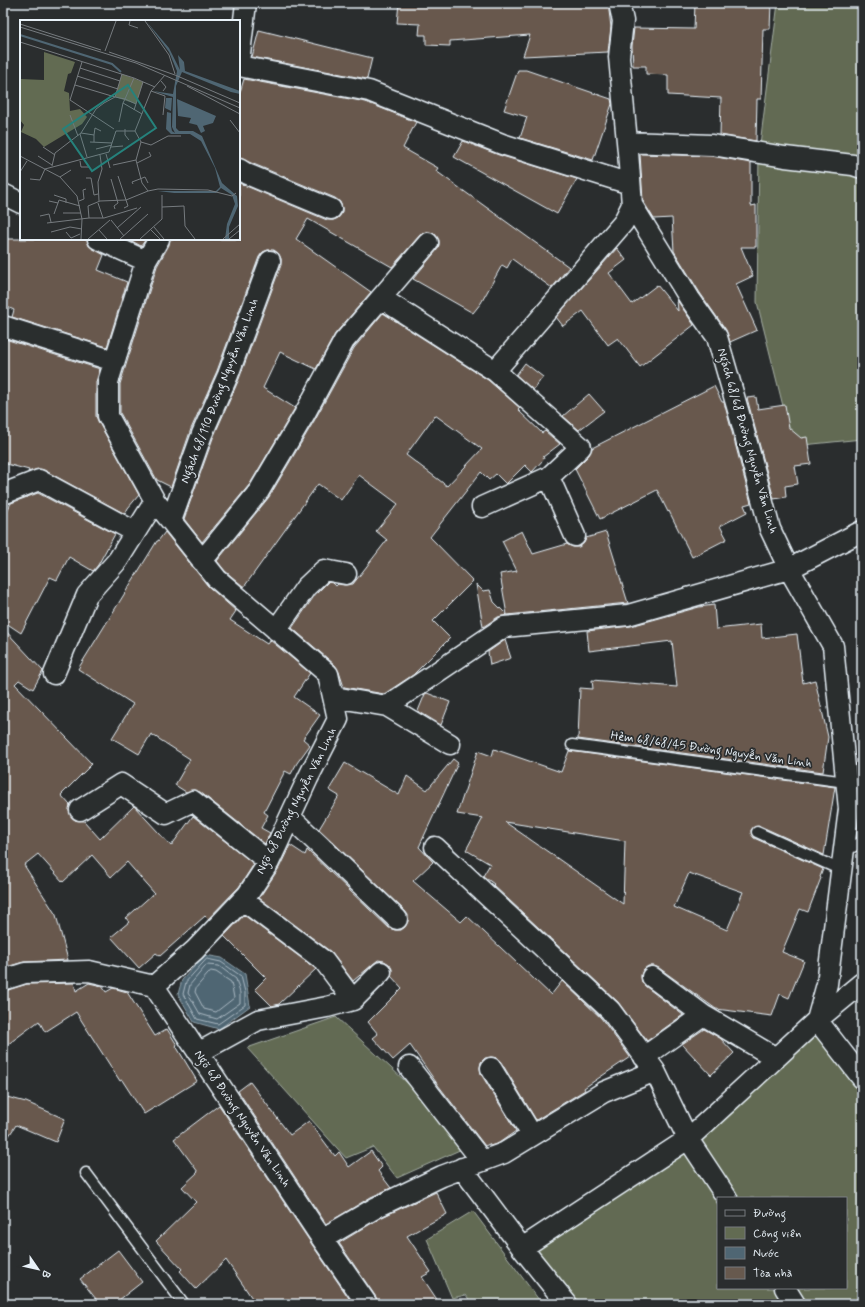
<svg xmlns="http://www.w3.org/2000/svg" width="865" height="1307" font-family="Mynerve,sans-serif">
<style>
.green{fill:#626b52;stroke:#a5aea5;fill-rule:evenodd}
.water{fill:#4f6673;stroke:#8c9ea8}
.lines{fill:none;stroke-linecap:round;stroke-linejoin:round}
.shore{stroke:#abb9c3;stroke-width:1}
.building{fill:#67594e;stroke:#e8f1f8;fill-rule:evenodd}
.lane-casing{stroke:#e8f1f8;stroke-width:13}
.street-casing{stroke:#e8f1f8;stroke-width:23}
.lane{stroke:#2a2d2e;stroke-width:10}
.street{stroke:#2a2d2e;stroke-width:20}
.labels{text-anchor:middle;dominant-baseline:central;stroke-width:3.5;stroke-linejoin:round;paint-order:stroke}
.street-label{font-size:12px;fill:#e8f1f8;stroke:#2a2d2e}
.inset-river{fill:none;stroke:#4f6673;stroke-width:2}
.inset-road{fill:none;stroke:#767b7f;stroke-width:1}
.view{fill:#25827c;fill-opacity:0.15;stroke:#25827c;stroke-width:2}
.inset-edge{fill:none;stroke:#e8f1f8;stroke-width:2}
</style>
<rect width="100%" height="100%" fill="#2a2d2e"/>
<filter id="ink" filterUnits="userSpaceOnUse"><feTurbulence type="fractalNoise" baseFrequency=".025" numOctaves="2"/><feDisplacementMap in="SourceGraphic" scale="8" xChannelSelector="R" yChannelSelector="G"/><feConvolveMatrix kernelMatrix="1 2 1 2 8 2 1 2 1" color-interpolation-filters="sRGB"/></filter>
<g filter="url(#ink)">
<!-- green -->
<path class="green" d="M778 3H862V439L793 446 757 302 759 152Z
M336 1017 473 1144 397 1178 373 1147 346 1158 247 1048Z
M817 1020 862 1077V1304H566L523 1248 688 1139ZM718 1198H846V1288H718Z
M473 1211 542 1304H472L466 1295 452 1298 427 1239Z"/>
<!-- water -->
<path class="water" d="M205 955 222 958 245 974 250 1006 219 1029 194 1022 178 994 182 980Z"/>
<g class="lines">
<!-- shore -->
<path class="shore" d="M207 959 221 962 241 976 245 992V1005L218 1024 197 1019 183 994 186 982Z
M207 965 219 966 236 979 240 993V1003L217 1019 200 1014 188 993 190 985Z
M211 971 216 972 231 982 234 998 216 1012 204 1009 195 992 196 988Z"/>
</g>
<!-- building -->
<path class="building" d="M399 3H504V7L545 6V3H608L611 27 608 52 523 56 530 35 450 41V46L426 45V35H419L420 24 397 23Z
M695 3H771L770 29H763L761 99H757L756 141 720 135 721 98 668 95V75L646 74V66H633L632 46 634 28 694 29Z
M259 30 372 58 367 79 252 57Z
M518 70H526L611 99 612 104 593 160 520 138 527 117 504 110Z
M244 79 366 102 416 122 403 148 438 168 436 171 569 267 552 288 512 259 507 268 502 265 481 303 473 313 413 279 437 250 439 245V240L435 234 430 232H425L420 235 392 267 308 219 296 239 371 292 335 334 316 369 280 352 263 388 295 408 250 484 202 542 184 519 213 438 239 379 281 265V259L279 254 274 250H268L263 252 259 257 217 371 191 429 171 487 157 480 120 413V384L157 266 169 245 170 239H239V183L327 220H333L338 218 342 213V208L340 202 335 198 239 158V95Z
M463 141 499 155 577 179 557 214 454 157Z
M640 154 711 156 751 163V206L756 205V247H741L753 276 736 284 757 330 730 342 726 330 700 293 674 251 672 218 654 219 643 201Z
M3 239H87L89 246 104 255 98 270 127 282 107 347 12 317 14 310 3 305Z
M128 239H146L141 246Z
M617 248 626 260 609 273 632 304 657 285 678 311 677 300 694 325 640 367 618 338 608 345 583 311 563 326 556 317Z
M383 313 488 380 520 408 518 410 542 433 545 431 560 444 543 457 544 459 532 472 525 465 506 484 496 474 489 480 481 472 430 537 473 581 433 621 450 638 413 675 384 694 344 687 339 672 335 665 292 628 315 595 328 582 333 583 336 586 338 584 344 585 353 584 387 540 376 531 398 504 359 475 341 500 318 484 244 587 225 571 217 561 269 497 314 421 354 348ZM435 415 482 449 447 486 406 455Z
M5 339 100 369 96 382V416L98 421 139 495 128 508 125 514 44 470 39 469 28 472 29 470 3 463V347Z
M525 363 543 377 533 390 516 375Z
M714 386 722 402H724L751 503 744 505 747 512 720 526 727 539 692 557 669 511 668 512 657 490 600 519 575 469 589 455 592 448Z
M589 394 604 411 579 430 563 416Z
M756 397 758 409 785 405 789 428 801 438 807 437 811 464 795 466 798 484 785 486 786 497 774 499 747 398Z
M38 493 115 534 98 565 93 571 69 557 57 580 50 577 21 633 3 621V519L11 503Z
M522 531 533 554 567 544 573 547H579L584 543 586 538 606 532 628 603 507 615 500 574 517 571 502 541Z
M165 532 208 586 236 611 230 620 267 644 270 640 310 673 294 697 320 715 303 739 310 745 297 763 291 774 285 771 264 812 268 815 261 828 270 833 265 844 200 792 194 790 186 792 175 785 190 759 151 734 139 754 112 738 133 704 78 669 157 541H158Z
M476 584 483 591 490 590 494 602 507 615 498 617 483 627Z
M714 605 716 629 761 624 762 638 797 634 803 683 815 680 828 737 823 772 578 739 580 688 593 689 592 680 677 687 672 641 589 651 587 631 631 626 699 607Z
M3 628 43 671 33 689 19 680 15 684 92 764 61 795 70 805 69 811 71 816 75 820 84 821 100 839 134 806 171 846 193 816 254 864 239 887 208 919 205 916 160 956 156 953 139 968 111 937 129 922 126 918 154 893 127 862 111 877 92 855 63 882 38 854 24 865 56 915 68 960 24 962 3 968Z
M505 640 511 658 490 665 488 652Z
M427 693 450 702 441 725 418 711 425 694Z
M494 749 561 772 569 751 835 787 824 855 760 826 754 827 751 830 752 835 754 838 823 869 820 877 821 878 808 912 800 909 782 952 804 961 789 998 780 994 772 1016 716 1009 659 968 654 966H648L643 970 641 975 642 982 645 986 683 1015 647 1041 618 1002 493 885 494 884 483 876 490 864 466 850 483 818 457 814 478 751 492 756ZM505 822 625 841 623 904ZM689 873 743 892 727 930 674 907Z
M453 759 458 763 419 847 433 862 413 881 461 922 467 916 551 995 562 981 601 1018 630 1057 584 1088 585 1090 536 1120 501 1062 497 1058 491 1057 485 1058 481 1062 480 1068 481 1074 516 1131 499 1143 490 1146 489 1144 485 1146 438 1085 410 1045 393 1060 373 1038 378 1034 368 1022 402 988 391 976 392 969 389 964 384 961 378 960 353 981 331 952 259 898 279 868 290 845 305 855 307 850 389 928 395 930H401L405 927 408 921V915L405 911 319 829 339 796 329 790 345 763 399 795 407 776 427 790Z
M244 915 316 969 279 1004 272 1006 255 989 266 978 224 936Z
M74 983 76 991 89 983 102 986 106 992 113 988 127 992 155 1036 167 1029 177 1045 176 1046 197 1081 144 1114 122 1080 120 1081 76 1012 45 1032 39 1021 3 1048V991L27 984Z
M704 1029 720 1038 734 1053 711 1075 682 1044Z
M250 1082 290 1135 309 1121 335 1156 339 1152 349 1167 371 1151 382 1167 378 1171 391 1188 371 1197 326 1224 238 1091Z
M3 1096 26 1102 65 1119 56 1142 16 1125 3 1145Z
M219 1105 313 1246 353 1304H256L226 1260 196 1289 180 1271 182 1269 156 1241 196 1202 182 1187 198 1172 174 1139Z
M436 1192 447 1214 407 1236 431 1272 422 1277 440 1304H378L376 1297 339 1243 382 1217Z
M118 1250 142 1282 114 1304H100L80 1279Z"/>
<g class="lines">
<!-- lane casing -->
<g class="lane-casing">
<path id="lane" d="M572 745 846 782
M757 832 841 870
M843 852 862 842
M86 1173 184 1304
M3 1303 4 1304"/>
</g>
<!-- street casing -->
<g class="street-casing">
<path id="street" d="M239 62 246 3
M239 66 369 91 502 144 630 184
M627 142 712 145 785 157 853 165 862 168
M239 169 247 174 331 209
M3 194 21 203
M98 239 146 261
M159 239 146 261 108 382V416L155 501 217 579 328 674 338 719 308 778 269 862 248 894 195 950 154 986 322 1239 367 1304
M381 298 495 371 623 223 632 205
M3 326 114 361
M549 477 575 536
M3 494 39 480 135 532
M482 507 549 477 581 447 495 371
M171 521 202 434 228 375 270 261
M202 561 259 491 304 415 344 341 428 243
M276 630 306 587 324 570 346 574
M54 674 87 595 118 560 155 501
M334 697 387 706 450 744
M387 706 504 627 628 615 789 569 862 531
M80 810 121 784 166 814 193 801 269 862
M290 817 397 919
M435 847 610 1010 655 1071
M243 900 324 961 353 1000
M652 977 703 1015 776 1058
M3 980 25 973 89 971 154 986
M862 983 817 1020 862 1078
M198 1053 258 1020 327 1007 353 1000 381 972
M644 1057 703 1015
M409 1067 482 1161
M491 1068 532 1135
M462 1168 522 1248 567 1304
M322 1239 377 1207 442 1176 504 1153 604 1092 655 1071 688 1139 817 1020 827 984 849 809 833 646 789 569 770 529 742 424 717 337 690 299 632 205 628 152 619 57 623 21 619 3
M522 1248 688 1139 727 1198
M785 1288 795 1304"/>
</g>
<!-- lane -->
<use href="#lane" class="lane"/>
<!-- street -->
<use href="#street" class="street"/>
</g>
</g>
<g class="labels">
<!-- street labels -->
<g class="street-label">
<text transform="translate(220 391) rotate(-69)">Ngách 68/110 Đường Nguyễn Văn Linh</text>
<text transform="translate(747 441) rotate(74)">Ngách 68/68 Đường Nguyễn Văn Linh</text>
<text transform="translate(711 750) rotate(8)">Hẻm 68/68/45 Đường Nguyễn Văn Linh</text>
<text transform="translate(297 801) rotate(-63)">Ngõ 68 Đường Nguyễn Văn Linh</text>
<text transform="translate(242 1119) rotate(56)">Ngõ 68 Đường Nguyễn Văn Linh</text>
</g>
</g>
<!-- overview -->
<g transform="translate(20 20)">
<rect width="220" height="220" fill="#2a2d2e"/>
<path d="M24 32 55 42 51 53 48 54 44 71 49 73 50 91 60 89 67 97 62 104 24 127 16 119 1 112 4 105 0 100V59L24 60ZM102 54 123 62 116 84 95 77Z" fill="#626b52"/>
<path d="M126 1 149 28 160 50 158 35 164 42 165 51 220 71V74L211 72 162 52 156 66V108L159 111H173L182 116 202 163 217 176 218 186 209 207V219H205L207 204 215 184 212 175 201 168 196 173H154L138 171H196L200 167 195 148 181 121 170 114H151L146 109 147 92 151 93V106L152 111 155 113 152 107 153 77 133 71 153 74 157 51 149 32ZM146 78H152L151 91 145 88ZM157 79 196 96 193 103 183 106 185 111 181 113 177 105 169 103 171 98 158 96Z" fill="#4f6673"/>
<path class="inset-river" d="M0 15 92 44 101 52"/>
<path class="inset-road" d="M110 1 109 5 118 8M125 1 149 35 155 54M0 4 81 30M0 7 116 43 220 88M0 22 114 58 135 67M85 31 96 1M89 32 155 55 220 83M62 42 50 80 94 109M60 48 100 61M57 56 98 69M114 58 105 79 116 84M141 61 146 67 143 71M55 65 95 77 102 54M167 66 220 94M131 71 145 76 143 95M114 90 123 62M50 95 58 116M210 100 220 113M99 102 103 83M105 109V115L109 120M61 113 74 115V122M60 114 67 137M74 115 75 108 81 111M70 122 92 123M121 122 131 125 148 116H161M23 127 35 135M91 127 103 126M76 129 92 125M86 134 90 148M0 136 40 157 57 176 62 199 61 219M18 136 32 145M60 141 61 147H69M117 143 131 136 129 132M93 145 116 140M32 146 35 133 61 113 76 89 84 83 95 77 105 79 103 83 122 94M25 149 89 132 96 111H115L131 71 145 55M0 152 7 141M98 156 108 186 104 188M40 157 51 150M66 158H71L74 175 78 174M10 159 20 160 25 149M91 159 98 183 94 186 95 189M113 164 112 162 125 157 128 163M128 171 138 169 188 170 212 176 216 173M34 175 46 179V183M29 181 38 183 34 194M59 181 64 179 63 170 66 169M79 181 78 162 82 149 80 135M38 183 39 180 60 186M78 183 83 198M142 187 164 186 165 206 175 219M43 193H61M20 196 29 194 31 202M69 198H84L117 188M91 200 104 216M27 203 69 198 68 186 80 181 106 180 128 171 122 163 116 140 121 122 115 111M134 207 144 219M97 208 121 187M79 210 87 219M131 210 140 219M31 212 50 207 62 209M46 212 51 218 60 214M68 219 90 200M100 219 128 194M120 219 142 199V175M203 219 220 204M209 219 220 210"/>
<path class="view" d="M108 65 136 108 72 151 43 109Z"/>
<rect width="220" height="220" class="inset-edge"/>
</g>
<!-- margin -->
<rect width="865" height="1307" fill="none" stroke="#2a2d2e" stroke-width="16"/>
<rect x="8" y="8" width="849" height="1291" fill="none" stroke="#e8f1f8" stroke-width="1.5" filter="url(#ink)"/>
<!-- legend -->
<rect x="717" y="1197" width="130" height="92" fill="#2a2d2e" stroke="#767b7f"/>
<rect x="725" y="1210" width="20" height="6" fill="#2a2d2e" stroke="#767b7f"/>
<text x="753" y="1217" font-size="12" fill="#e8f1f8">Đường</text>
<rect x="725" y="1227" width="20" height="12" fill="#626b52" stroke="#767b7f"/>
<text x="753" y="1237" font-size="12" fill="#e8f1f8">Công viên</text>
<rect x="725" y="1247" width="20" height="12" fill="#4f6673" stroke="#767b7f"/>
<text x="753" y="1257" font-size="12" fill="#e8f1f8">Nước</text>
<rect x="725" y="1267" width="20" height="12" fill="#67594e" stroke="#767b7f"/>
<text x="753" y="1277" font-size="12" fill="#e8f1f8">Tòa nhà</text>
<!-- north arrow -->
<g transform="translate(38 1269) rotate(124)" stroke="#2a2d2e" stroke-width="3" paint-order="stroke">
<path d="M0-3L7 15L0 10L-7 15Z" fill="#e8f1f8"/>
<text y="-6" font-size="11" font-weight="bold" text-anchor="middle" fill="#e8f1f8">B</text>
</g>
</svg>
